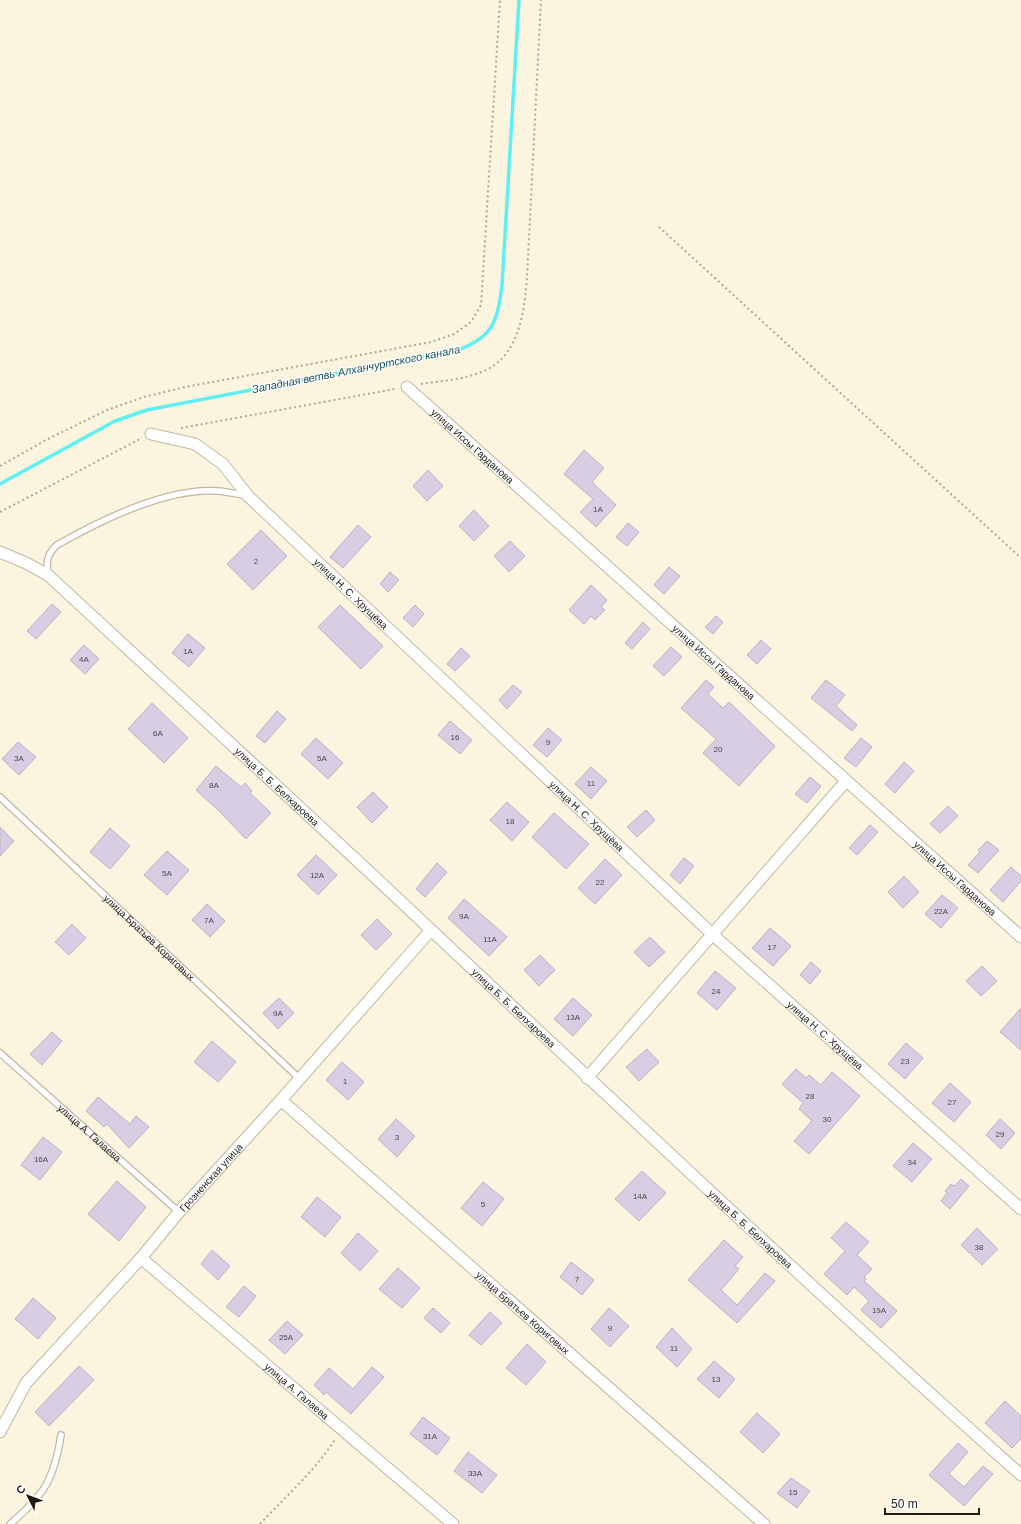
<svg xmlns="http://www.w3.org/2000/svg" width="1021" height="1524" font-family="Helvetica,sans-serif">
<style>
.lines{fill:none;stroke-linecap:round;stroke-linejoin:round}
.stream{stroke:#5ff0f4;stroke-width:3.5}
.building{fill:#d7cee3;stroke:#bab2c6}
.lane-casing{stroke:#bfb8a3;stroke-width:8}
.street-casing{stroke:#bfb8a3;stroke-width:13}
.path{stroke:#aca796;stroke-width:2;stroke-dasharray:2 3;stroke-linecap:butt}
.lane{stroke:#fff;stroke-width:5.5}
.street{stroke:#fff;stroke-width:11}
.labels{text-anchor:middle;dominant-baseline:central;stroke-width:3;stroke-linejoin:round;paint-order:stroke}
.number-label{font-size:8px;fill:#4d4848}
.street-label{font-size:10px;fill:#1f1c15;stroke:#fff}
.water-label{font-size:11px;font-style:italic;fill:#135254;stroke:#fff}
</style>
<rect width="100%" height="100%" fill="#fbf4de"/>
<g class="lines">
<!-- stream -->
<path class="stream" d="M0 484 115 421 147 410 458 350C493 337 498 321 502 285L519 0"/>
</g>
<!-- building -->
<path class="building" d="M584 450 604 468 592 482 616 505 596 527 580 512 593 499 564 474Z
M428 470 443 486 427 501 413 486Z
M474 510 489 526 474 541 459 526Z
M628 523 639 532 627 546 616 537Z
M358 525 371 537 343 568 330 557Z
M261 530 287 556 253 590 227 564Z
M510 541 525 556 509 572 494 556Z
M669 567 680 576 664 594 654 585Z
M390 572 399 580 388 592 380 584Z
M591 585 607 600 601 607 605 610 595 620 591 616 584 624 569 610Z
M52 604 61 612 36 639 27 631Z
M340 605 383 646 361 669 318 627Z
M415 605 424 614 413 627 403 618Z
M716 616 723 622 713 634 705 627Z
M643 622 650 629 632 649 625 643Z
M188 634 205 648 189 667 172 653Z
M761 640 771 649 757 664 747 655Z
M84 645 99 659 85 674 70 660Z
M671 647 682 657 664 676 653 666Z
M461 648 470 656 455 671 447 664Z
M706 680 714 687 708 694 723 708 729 702 775 746 739 786 703 753 716 739 681 708Z
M826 680 845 695 836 706 857 725 852 731 811 698Z
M513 685 522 692 507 709 499 700Z
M152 703 188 738 164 763 128 729Z
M277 711 286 719 265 743 256 736Z
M450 721 472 740 460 754 438 735Z
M548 728 562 740 547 757 533 745Z
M316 738 343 763 328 779 301 754Z
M861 738 872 747 856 767 844 758Z
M18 742 36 757 19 775 2 759Z
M904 762 914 771 895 793 885 784Z
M216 766 241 787 245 783 252 791 250 793 271 813 246 839 218 810 196 790Z
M591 767 607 781 591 799 575 784Z
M810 777 821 786 807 803 795 794Z
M373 792 388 807 372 823 357 807Z
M507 802 529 822 512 841 490 820Z
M948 806 958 816 940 833 930 824Z
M646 810 655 820 637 837 627 827Z
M554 813 589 844 566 869 532 837Z
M870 825 878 832 857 855 849 848Z
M0 827 14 841 0 856Z
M110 828 130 846 110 869 90 852Z
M987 841 999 850 978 873 968 865 980 852 978 850Z
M167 851 189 870 167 895 144 875Z
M316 855 337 875 318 895 297 875Z
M684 858 694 866 680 884 670 875Z
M605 859 622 875 595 904 578 888Z
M437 863 447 872 425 897 416 889Z
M1011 867 1021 876V881L1003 902 990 890Z
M904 876 919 892 903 908 888 892Z
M942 895 958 908 941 928 925 914Z
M464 899 507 937 489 956 448 918Z
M207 904 225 921 210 937 192 920Z
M377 919 392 934 376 950 361 935Z
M72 924 86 938 69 955 55 942Z
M770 928 791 946 773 966 752 948Z
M650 937 665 952 649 967 634 952Z
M540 955 555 970 539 986 524 970Z
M811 962 821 971 810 984 800 975Z
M982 966 997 981 981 996 966 981Z
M715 971 736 988 717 1010 697 993Z
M279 998 294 1013 278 1029 263 1013Z
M573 998 592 1015 573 1036 554 1019Z
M1021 1008V1050L1000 1032Z
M52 1032 62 1041 42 1065 30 1054Z
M212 1041 236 1062 218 1082 194 1062Z
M906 1043 923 1058 905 1079 888 1064Z
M647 1049 659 1062 639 1081 626 1067Z
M342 1062 364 1082 348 1100 326 1080Z
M796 1069 806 1078 809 1075 821 1085 832 1072 860 1096 809 1154 794 1141 812 1121 799 1109 803 1103 782 1084Z
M950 1083 971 1102 954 1122 932 1103Z
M98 1097 130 1124 136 1116 149 1127 129 1148 107 1124 104 1127 86 1111Z
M396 1119 415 1136 397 1157 378 1139Z
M1000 1119 1015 1133 1001 1149 986 1135Z
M43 1137 62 1152 40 1180 21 1165Z
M913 1143 932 1159 912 1182 893 1166Z
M642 1171 666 1193 639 1221 615 1199Z
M961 1179 969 1186 950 1209 941 1201 947 1193 945 1191 951 1184 954 1186Z
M117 1181 146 1207 119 1241 88 1214Z
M483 1182 504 1199 482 1226 461 1208Z
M317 1197 341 1217 325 1237 301 1217Z
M846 1222 869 1242 857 1255 872 1269 864 1277 866 1279 864 1281 897 1311 881 1328 861 1310 869 1301 854 1287 847 1295 824 1274 845 1251 831 1238Z
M977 1228 998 1249 982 1265 961 1245Z
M358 1233 378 1251 360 1271 341 1253Z
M724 1240 743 1257 735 1266 739 1269 721 1290 737 1305 765 1273 775 1281 737 1323 688 1280Z
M212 1250 230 1266 218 1280 201 1264Z
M571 1262 594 1280 582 1295 560 1277Z
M398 1268 420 1288 402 1308 379 1289Z
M244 1286 256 1296 239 1317 226 1307Z
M33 1298 56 1318 38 1339 15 1319Z
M433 1308 450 1323 441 1333 424 1318Z
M609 1308 629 1326 610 1347 591 1329Z
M490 1312 502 1323 481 1345 469 1335Z
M287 1321 303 1335 285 1354 269 1340Z
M672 1328 692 1349 677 1367 656 1347Z
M527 1344 546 1362 526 1385 506 1368Z
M714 1361 735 1379 719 1398 697 1379Z
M79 1366 94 1380 49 1426 35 1412Z
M372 1367 384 1377 351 1414 326 1392 324 1395 314 1385 329 1368 353 1389Z
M1005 1401 1021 1416V1439L1012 1448 985 1423Z
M757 1413 780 1434 763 1453 740 1432Z
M423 1417 450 1438 437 1455 410 1434Z
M958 1443 968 1452 949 1474 964 1487 983 1466 993 1474 964 1506 929 1475Z
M468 1452 497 1475 482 1493 454 1471Z
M791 1478 810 1491 797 1508 777 1493Z"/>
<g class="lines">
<!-- lane casing -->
<g class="lane-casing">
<g id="lane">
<path d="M48 575C46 562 47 554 57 545 101 520 167 487 218 491 228 492 237 494 246 495"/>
<path id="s1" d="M0 797 299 1078"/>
<path id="s2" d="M0 1053 179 1212"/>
<path d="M10 1524C44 1495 54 1480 61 1435"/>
</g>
</g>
<!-- street casing -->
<g class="street-casing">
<g id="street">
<path id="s3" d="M407 387 1021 937"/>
<path id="s4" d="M151 434 195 444 223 464 248 496 712 934 1021 1209"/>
<path id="s5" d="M0 552 26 563 48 575C175 693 303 809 429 928 625 1112 820 1296 1021 1475"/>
<path d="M587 1078 846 781"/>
<path id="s6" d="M281 1100 764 1524"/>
<path id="s7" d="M141 1258 453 1524"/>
<path id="s8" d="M0 1432 26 1383 141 1258 179 1212 281 1100 431 930"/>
</g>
</g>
<!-- path -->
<path class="path" d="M659 227 1021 558
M421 384C440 381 461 380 479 373 519 359 524 314 527 278L541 0
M181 428 395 389
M0 466 46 440 107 410 144 397 185 387 431 342 454 334 471 322 481 305 500 0
M0 512 140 439
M260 1524C286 1496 315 1471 336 1438"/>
<!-- lane -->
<use href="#lane" class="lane"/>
<!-- street -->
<use href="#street" class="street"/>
</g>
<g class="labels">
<!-- number labels -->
<g class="number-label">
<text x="598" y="509">1А</text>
<text x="256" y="561">2</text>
<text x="188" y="651">1А</text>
<text x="84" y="659">4А</text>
<text x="158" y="733">6А</text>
<text x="455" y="737">16</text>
<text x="548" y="742">9</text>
<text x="718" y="749">20</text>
<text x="19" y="758">3А</text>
<text x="322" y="758">5А</text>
<text x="591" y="783">11</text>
<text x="214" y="785">8А</text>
<text x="510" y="821">18</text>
<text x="167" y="873">5А</text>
<text x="317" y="875">12А</text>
<text x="600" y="882">22</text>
<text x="941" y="911">22А</text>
<text x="464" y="916">9А</text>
<text x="209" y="920">7А</text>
<text x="490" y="939">11А</text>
<text x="772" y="947">17</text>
<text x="716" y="991">24</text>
<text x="278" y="1013">9А</text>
<text x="573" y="1017">13А</text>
<text x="905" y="1061">23</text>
<text x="345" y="1081">1</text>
<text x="810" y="1096">28</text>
<text x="952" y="1102">27</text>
<text x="827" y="1119">30</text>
<text x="1000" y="1134">29</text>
<text x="397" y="1137">3</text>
<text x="41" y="1159">16А</text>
<text x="912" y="1162">34</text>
<text x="640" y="1196">14А</text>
<text x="483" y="1204">5</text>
<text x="979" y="1247">38</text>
<text x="577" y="1279">7</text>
<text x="879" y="1310">19А</text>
<text x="610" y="1328">9</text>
<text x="286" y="1337">25А</text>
<text x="674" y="1348">11</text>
<text x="716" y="1379">13</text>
<text x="430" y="1436">31А</text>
<text x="475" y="1473">33А</text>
<text x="793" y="1492">15</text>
</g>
<!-- street labels -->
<g class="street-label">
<text stroke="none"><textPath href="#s3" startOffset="88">улица Иссы Гарданова</textPath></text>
<text stroke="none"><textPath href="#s4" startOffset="262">улица Н. С. Хрущёва</textPath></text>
<text stroke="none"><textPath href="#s3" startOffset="412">улица Иссы Гарданова</textPath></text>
<text stroke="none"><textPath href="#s5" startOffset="365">улица Б. Б. Белхароева</textPath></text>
<text stroke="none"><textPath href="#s4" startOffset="586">улица Н. С. Хрущёва</textPath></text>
<text stroke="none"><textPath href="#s3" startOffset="736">улица Иссы Гарданова</textPath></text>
<text stroke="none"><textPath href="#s1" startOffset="205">улица Братьев Кориговых</textPath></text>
<text stroke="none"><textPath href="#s5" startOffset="689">улица Б. Б. Белхароева</textPath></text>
<text stroke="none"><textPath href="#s4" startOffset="910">улица Н. С. Хрущёва</textPath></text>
<text stroke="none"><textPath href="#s2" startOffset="120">улица А. Галаева</textPath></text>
<text stroke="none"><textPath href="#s8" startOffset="332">Грозненская улица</textPath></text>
<text stroke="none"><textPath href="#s5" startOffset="1013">улица Б. Б. Белхароева</textPath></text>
<text stroke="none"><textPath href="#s6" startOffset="322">улица Братьев Кориговых</textPath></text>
<text stroke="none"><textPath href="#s7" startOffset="205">улица А. Галаева</textPath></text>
</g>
<!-- water labels -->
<g class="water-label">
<text transform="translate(356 369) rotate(-11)">Западная ветвь Алханчуртского канала</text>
</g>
</g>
<!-- north arrow -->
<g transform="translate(28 1496) rotate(312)" stroke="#ffffff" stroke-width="3" paint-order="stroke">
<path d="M0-3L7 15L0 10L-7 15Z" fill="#1f1c15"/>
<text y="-6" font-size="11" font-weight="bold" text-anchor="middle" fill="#1f1c15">С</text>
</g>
<!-- scale -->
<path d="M885 1508v6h94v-6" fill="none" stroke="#1f1c15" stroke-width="2"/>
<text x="891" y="1508" font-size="12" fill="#1f1c15" stroke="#ffffff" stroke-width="3" paint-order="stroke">50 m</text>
</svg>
